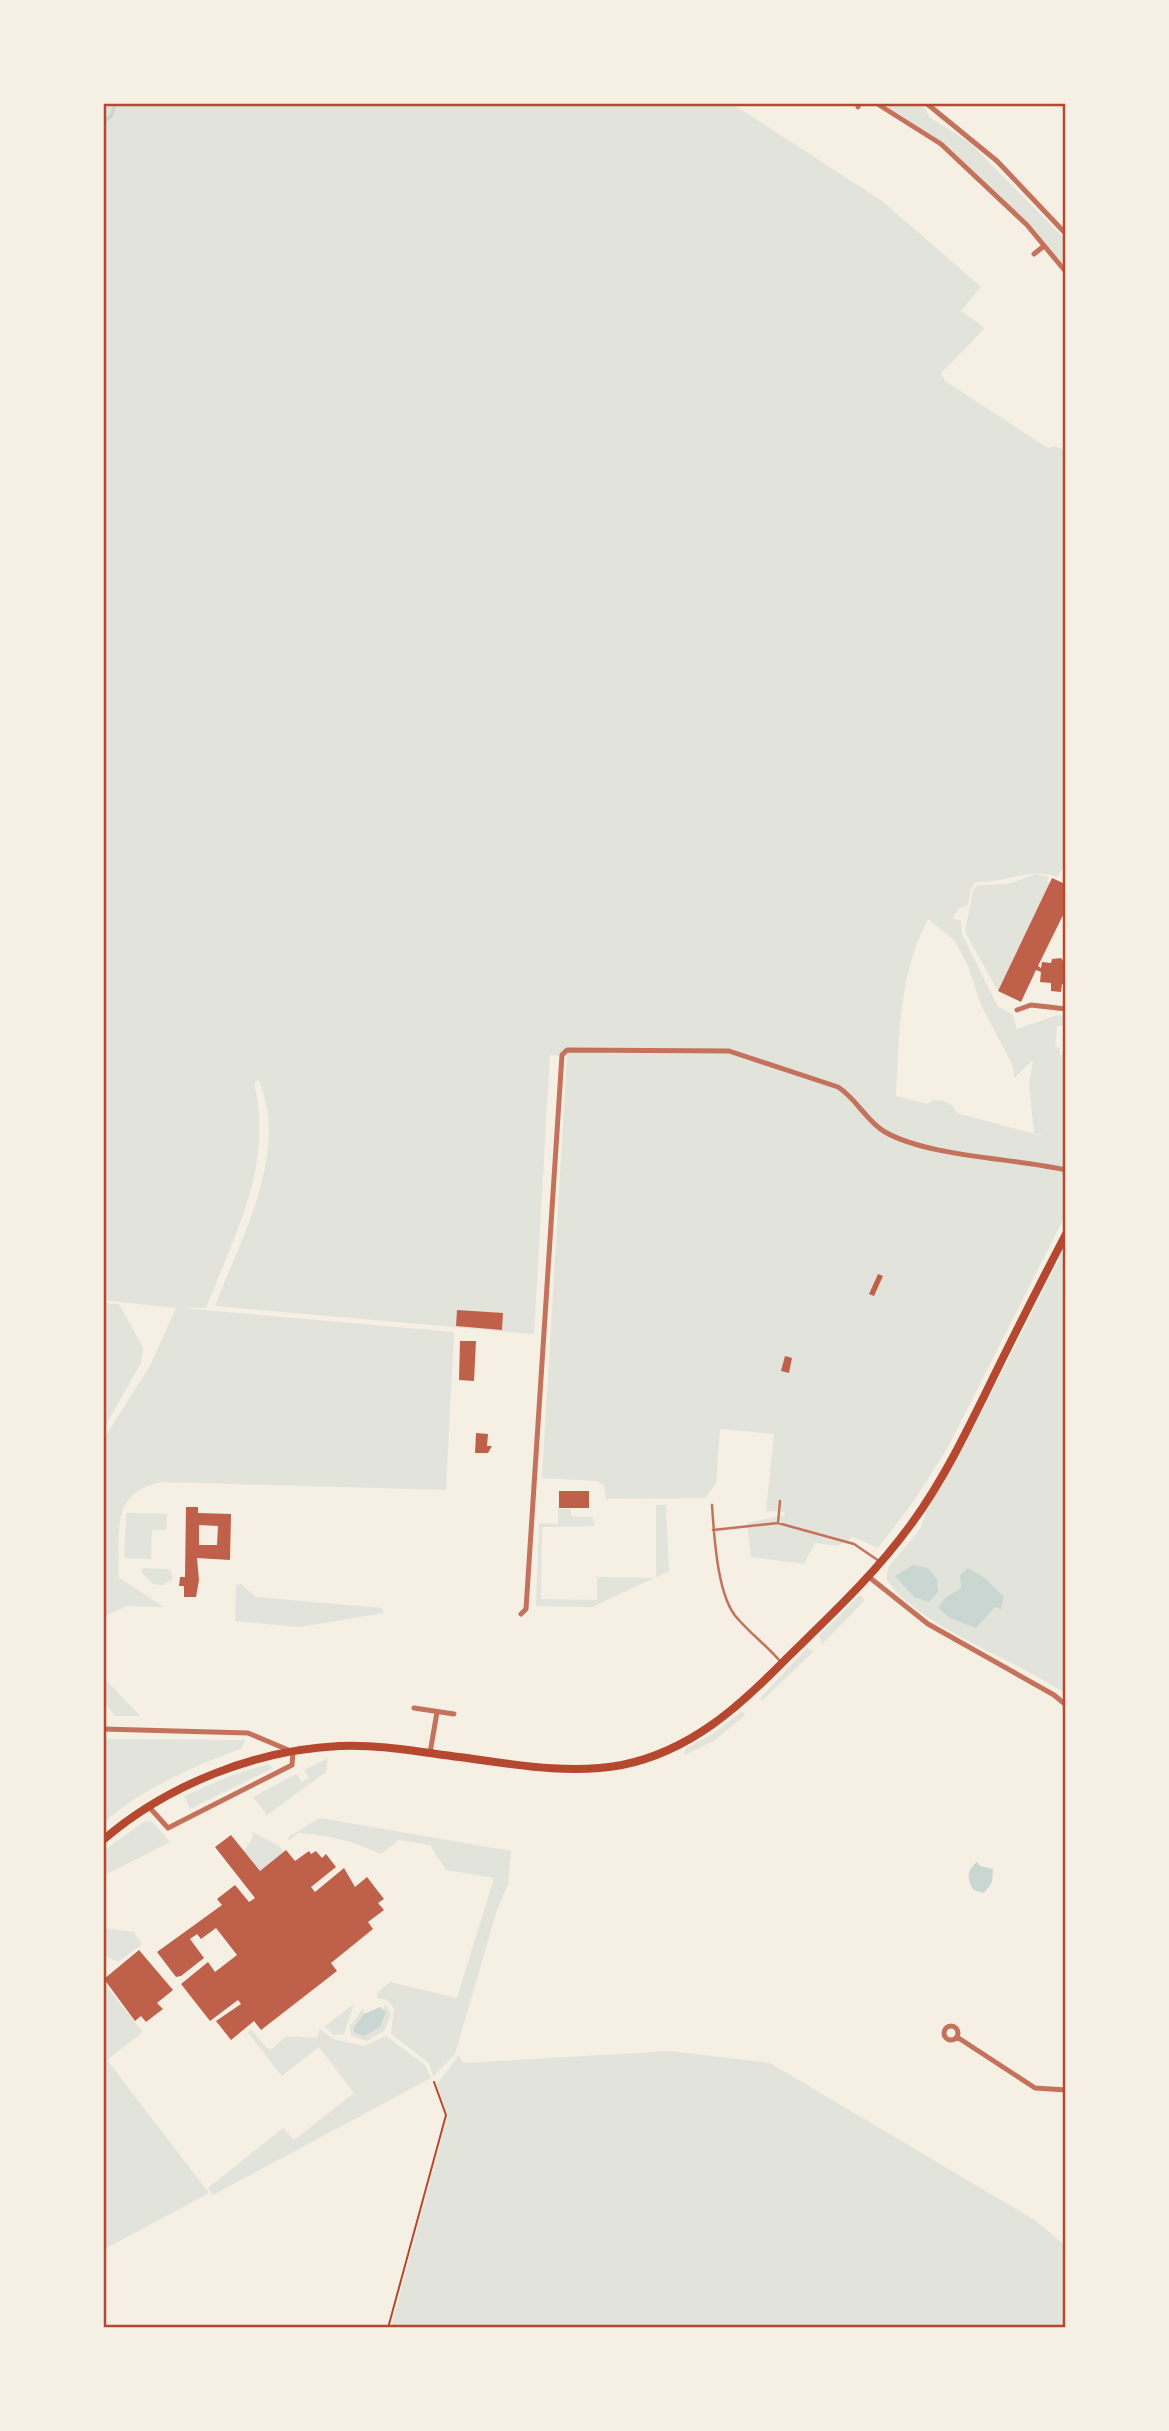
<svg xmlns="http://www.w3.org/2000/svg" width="1169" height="2431" font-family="Ubuntu,sans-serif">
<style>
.green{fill:#e2e4dc;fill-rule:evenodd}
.water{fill:#c9d6d2}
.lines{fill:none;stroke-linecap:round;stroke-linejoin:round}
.stream{stroke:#c9d6d2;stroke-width:3.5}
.building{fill:#bf614a;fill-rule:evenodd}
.path{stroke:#b5482f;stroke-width:2}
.service{stroke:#c5725c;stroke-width:2.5}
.minor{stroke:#c5725c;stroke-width:5}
.primary{stroke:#b5482f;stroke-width:8}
.neatline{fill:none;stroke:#b5482f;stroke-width:2.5}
</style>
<rect width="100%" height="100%" fill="#f6efe4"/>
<!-- green -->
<path class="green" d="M112 103H117V106L120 103H731L882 201 981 287 961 311 985 328 941 373 945 381 1048 448 1054 446 1066 450V862L1057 877C1029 867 1006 883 976 882L971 888 968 905 958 909 953 918 961 921 962 934 998 1007 1012 1014 1017 1029 1057 1015 1064 1016 1063 1026H1057L1055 1047 1060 1048V1055H1066V1214L948 1447 914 1501 878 1548 853 1537 838 1546 815 1543 804 1564 751 1557 747 1523 785 1515 784 1512 766 1511 774 1434 720 1429 716 1484 705 1498 606 1499 604 1486 597 1481 542 1478 567 1056 550 1055 534 1334 215 1306C242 1235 289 1155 259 1080L254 1083C274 1165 235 1233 206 1308H181L454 1332 446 1490 161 1482C108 1494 121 1533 118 1577L164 1607 127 1606 103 1617V1440L151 1364 176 1308 103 1300V114ZM928 919 955 941 968 966 981 1005 1013 1066 1014 1078 1033 1060 1029 1084 1034 1133 1046 1137 957 1113C951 1102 945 1100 932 1100L928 1104 896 1096C899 1036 899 973 928 919Z
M882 103H923L929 117 969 142 1066 240V267L1029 224 942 142Z
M1036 874 1049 877 1047 881 1050 883 998 991 965 932 973 890 978 885 1008 884Z
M1066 1246V1694C1021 1662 912 1624 886 1578L889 1566 920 1529 928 1507 985 1407 989 1392H992Z
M103 1303 119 1304 143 1347 141 1363 103 1430Z
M656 1505H666L669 1571 592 1607 536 1606 539 1523 558 1524V1509H571V1516L592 1517 595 1526 542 1527 541 1599 597 1600V1577L656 1578Z
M126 1513 167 1514 166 1530H152L151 1559 124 1558Z
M143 1568 170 1569 173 1579 163 1585 153 1584 141 1572Z
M241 1584 256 1597 382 1608 384 1613 299 1627 235 1621 236 1585Z
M860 1595 865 1600 822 1644 819 1636Z
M807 1648 814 1651 763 1700 759 1699Z
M103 1677 140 1716H115L103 1701Z
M742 1711 745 1715 714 1741 684 1755 686 1748 714 1733Z
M103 1739 245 1740 242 1748C193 1767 144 1787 103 1823Z
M328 1758 326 1772 267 1815 253 1797 296 1774 302 1782 309 1778 304 1770Z
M268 1764 273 1768 190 1809 184 1796 232 1775Z
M320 1818 511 1851 508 1884 497 1910 455 2054 433 2077 429 2063 391 2034 394 2008 387 2000 377 1998V1993L390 1982 457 1998 494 1878 446 1870 430 1845 399 1840 381 1854C353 1841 328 1835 298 1833L289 1841 288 1837Z
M145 1821 153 1822 170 1842 103 1876V1851Z
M253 1832 279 1846 284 1852 260 1871 244 1851 251 1841Z
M103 1928 134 1932 142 1944 118 1962 103 1955Z
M103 1982 143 2032 107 2060 209 2193 103 2250Z
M354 2004 344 2034 333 2035 325 2026Z
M385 2004 391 2014 384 2031 367 2041 351 2036 350 2026 363 2008 364 2014 354 2027 384 2009Z
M251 2029 267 2048 272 2049 286 2036 317 2038 320 2029 333 2039 364 2046 386 2036 425 2065 431 2078 213 2195 208 2188 283 2128 294 2140 354 2093 319 2047 282 2076 248 2033Z
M670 2051 770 2063 1036 2221 1066 2246V2328H391L448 2115 437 2084 459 2055 463 2063Z"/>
<!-- water -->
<path class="water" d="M913 1565 928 1568 937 1579 938 1592 929 1602 914 1597 895 1576Z
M968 1568 985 1578 1004 1597 1001 1609 995 1607 976 1628 950 1618 938 1608 945 1598 961 1588 960 1575Z
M977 1862 980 1866 993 1869 992 1882 984 1893 974 1890C966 1879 967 1870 977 1862Z
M380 2007 386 2012 380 2027 364 2036 354 2032V2027L364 2014Z"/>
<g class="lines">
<!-- stream -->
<path class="stream" d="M103 122 111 116 116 103"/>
</g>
<!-- building -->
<path class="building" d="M1066 877V909L1038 966 1041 968 1042 962 1051 963 1052 959 1061 958 1066 965V984H1062L1061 992 1051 991V983L1040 982 1041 972 1036 970 1021 1002 998 991 1052 878 1063 883Z
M878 1274 883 1276 874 1296 869 1294Z
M457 1310 503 1313 502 1330 456 1326Z
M460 1341H476L474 1381 459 1380Z
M785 1356 792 1358 789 1373 781 1371Z
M476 1433 488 1434 487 1446H492L488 1453H475Z
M559 1491H589V1508H559Z
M186 1507H198V1513L231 1514 230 1560 197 1558 199 1580 196 1597H184V1586H179L180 1577H185ZM199 1525 218 1526 217 1545H199Z
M231 1835 260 1871 286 1850 295 1861 309 1851 311 1854 316 1851 322 1858 326 1854 336 1867 311 1887 315 1892 344 1868 355 1887 367 1877 384 1899 378 1903 384 1910 368 1922 373 1929 331 1963 337 1971 261 2030 254 2021 231 2040 216 2021 241 2004 238 2000 210 2021 181 1984 208 1962 215 1972 237 1955 216 1928 201 1939 197 1934 190 1939 204 1958 181 1976 176 1977 157 1952 222 1905 217 1899 235 1885 249 1902 255 1898 215 1847Z
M139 1950 173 1990 157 2003 163 2009 146 2022 141 2016 135 2021 104 1979Z"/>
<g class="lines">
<!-- path -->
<path class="path" d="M388 2328 446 2115 434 2082"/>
<!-- service -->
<path class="service" d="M712 1505C714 1534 717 1598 738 1619 751 1634 766 1645 780 1661
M778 1523 780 1501
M713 1530 778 1523 854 1544 879 1561"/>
<!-- minor -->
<path class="minor" d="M876 103 941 144 1027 225 1066 272
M926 103 997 161 1066 234
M858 107 859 103
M1034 254 1044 246
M1017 1010 1031 1005 1066 1009
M869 1577 928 1624 1054 1695 1066 1705
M521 1614 526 1609 562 1055 567 1050 729 1051 838 1087C857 1099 866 1121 885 1132 929 1157 1014 1158 1066 1170
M414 1708 454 1714
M103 1729 248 1733 293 1752 292 1765 168 1828 150 1808
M430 1753 437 1712
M944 2033a7 7 0 1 1 14 0a7 7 0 1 1-14 0Z
M957 2037 1035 2088 1066 2090"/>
<!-- primary -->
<path class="primary" d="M103 1840C167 1785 255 1750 339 1746 379 1744 420 1752 459 1757 512 1764 568 1775 622 1765 691 1751 740 1706 788 1657 832 1614 876 1573 912 1523 944 1479 968 1429 992 1380 1016 1331 1041 1282 1066 1234"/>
</g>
<!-- border -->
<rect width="1169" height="2431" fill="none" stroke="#f6efe4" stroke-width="210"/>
<rect x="105" y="105" width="959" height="2221" class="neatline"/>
</svg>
